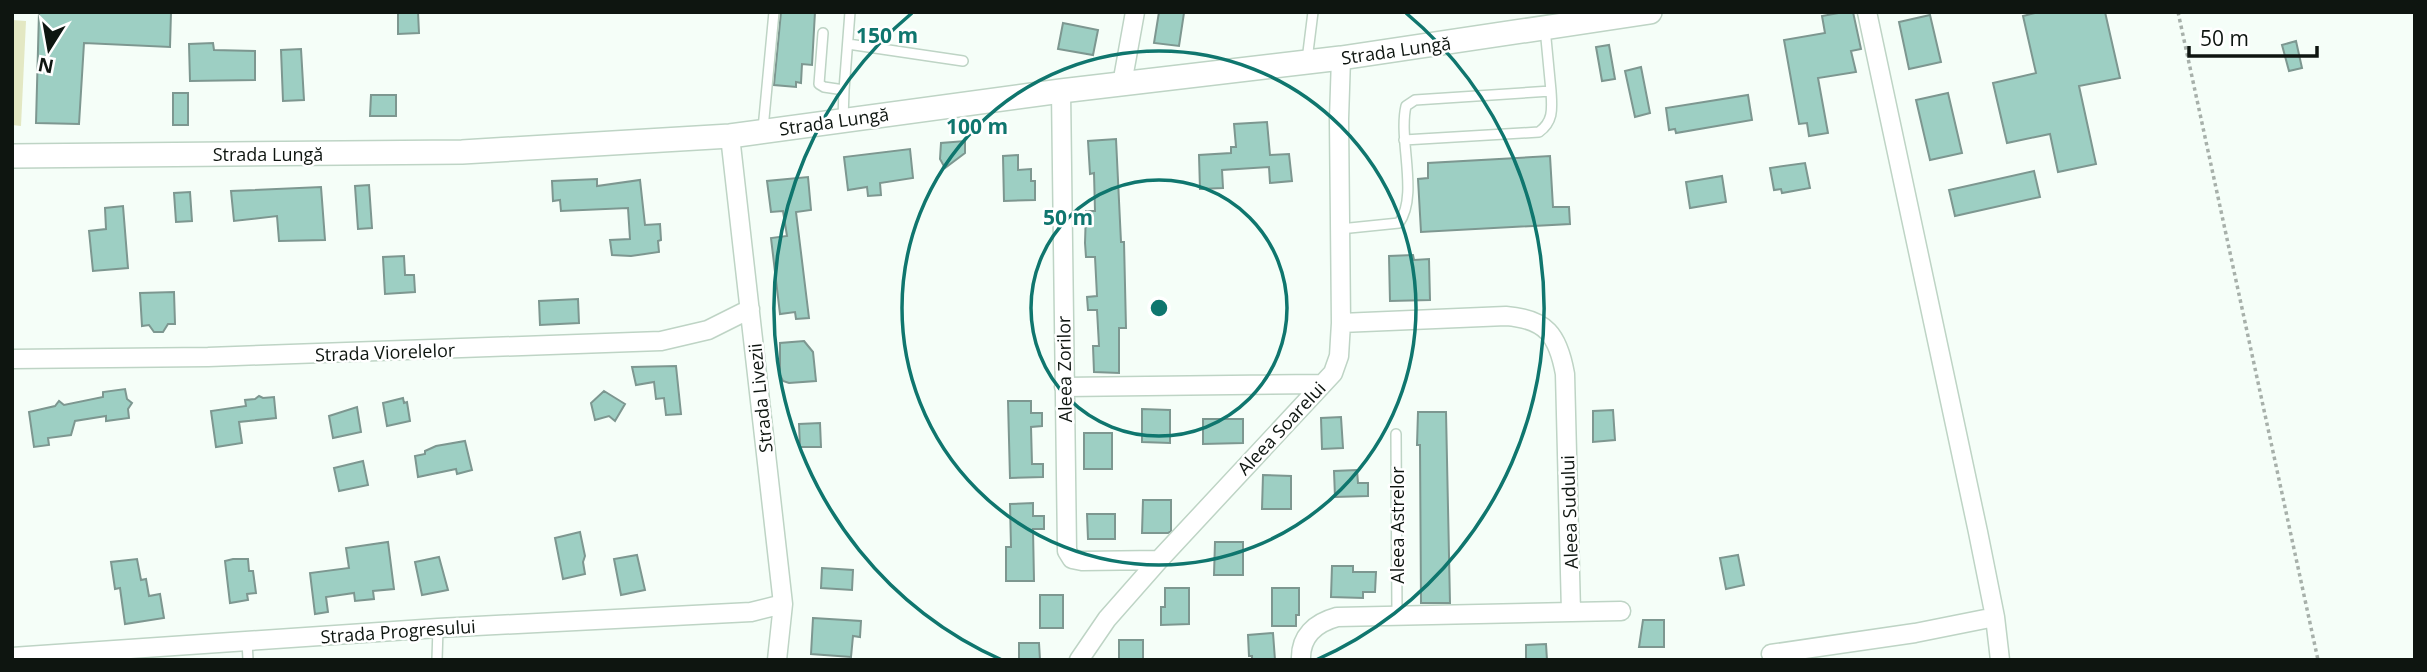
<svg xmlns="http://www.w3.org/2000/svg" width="2427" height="672" font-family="'Open Sans',sans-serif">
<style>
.green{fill:#e3e8c3}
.building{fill:#9dcfc3;stroke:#7d9790;stroke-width:2}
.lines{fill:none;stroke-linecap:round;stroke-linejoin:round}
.lane-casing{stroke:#bed4c5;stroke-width:12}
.street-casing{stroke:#bed4c5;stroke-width:21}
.secondary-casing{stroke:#bed4c5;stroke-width:26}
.path{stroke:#a7b0aa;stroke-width:3.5;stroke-dasharray:3.5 3.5;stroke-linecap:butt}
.lane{stroke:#fff;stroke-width:9}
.street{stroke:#fff;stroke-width:18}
.secondary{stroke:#fff;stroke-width:23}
.ring{fill:none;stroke:#0f766e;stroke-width:3.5}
.labels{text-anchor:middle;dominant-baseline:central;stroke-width:5;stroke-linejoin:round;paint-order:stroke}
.street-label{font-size:18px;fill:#0e1510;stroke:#fff}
.centre{fill:#0f766e;stroke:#fff;stroke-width:3.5}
.ring-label{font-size:21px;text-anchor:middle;font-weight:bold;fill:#0f766e;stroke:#fff;stroke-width:5;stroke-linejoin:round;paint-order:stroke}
</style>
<rect width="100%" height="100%" fill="#f5fef8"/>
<!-- green -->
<path class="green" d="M12 20 26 21 21 126 12 125Z"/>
<!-- building -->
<path class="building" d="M39 12H171L170 47 84 43 79 124 36 123Z
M398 12H418L419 33 398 34Z
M781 12H815L812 65 802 64 801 83 796 82V87L774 85Z
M1159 12 1184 13 1179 46 1154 43Z
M1844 12H1853L1861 49 1851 51 1856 72 1818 78 1828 133 1809 136 1807 123 1799 124 1784 40 1825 33 1822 16Z
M2039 12H2105L2120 78 2079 86 2096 164 2058 172 2050 134 2007 143 1993 83 2036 73 2023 16Z
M1930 15 1941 62 1909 69 1899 22Z
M1063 23 1098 30 1093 55 1058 49Z
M2296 41 2302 68 2289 71 2282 45Z
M213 43 214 50 255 51V80L190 81 189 44Z
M1609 45 1615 79 1602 81 1596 47Z
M301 49 304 100 283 101 281 50Z
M1641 67 1650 113 1635 117 1625 71Z
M173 93H188V125H173Z
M1948 93 1962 153 1930 160 1916 100Z
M371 95H396V116H370Z
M1748 95 1752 120 1676 133 1675 129 1669 130 1666 108Z
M1267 122 1270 155 1289 154 1292 181 1270 183 1269 167 1222 170 1223 188 1200 189 1199 155 1231 153V147H1236L1234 124Z
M1116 139 1121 242H1124L1126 328H1119V373L1094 372 1093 346H1099L1097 310H1088L1087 297 1097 296 1095 257H1086L1085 243 1086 211H1095L1094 173 1090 174 1088 141Z
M965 141V153L945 168 940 159 941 143Z
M910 149 913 178 880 183 881 195 868 196 867 187 848 190 844 157Z
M1018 155V170L1031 169V181H1035V200L1004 201 1003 156Z
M1550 156 1553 207H1569L1570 224 1421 232 1418 179 1428 178V163Z
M1805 163 1810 188 1782 193 1781 189 1774 190 1770 168Z
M2034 171 2040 197 1955 216 1949 190Z
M1722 176 1726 202 1690 208 1686 182Z
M808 177 811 210 796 212 809 318 796 319 795 312 780 314 771 238 787 236 783 211 771 212 767 181Z
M597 179V186L640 180 645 225 660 224 661 240 658 241 659 252 631 256 612 255 610 240 630 239 628 208 561 211 560 200 553 201 552 181Z
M369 185 372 228 358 229 355 186Z
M321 187 325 240 279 241 277 216 234 221 231 191Z
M190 192 192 221 176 222 174 193Z
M123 206 128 268 93 271 89 231 106 229 105 208Z
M1413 255 1414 260 1429 259 1430 300 1390 301 1389 256Z
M404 256 405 275H414L415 292 385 294 383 257Z
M174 292 175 324H168L163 332H154L149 325 142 326 140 293Z
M578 299 579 323 540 325 539 301Z
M804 341 813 352 816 381 789 383 783 381 780 375V343Z
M676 366 681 414 666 415 664 398 656 399 654 382 636 385 632 367Z
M125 389 127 399 132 403 128 409 129 418 106 421V416L75 421 71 435 48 438 49 445 34 447 29 412 55 406 59 401 64 405 103 397V392Z
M604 391 625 404 615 421 609 416 595 420 591 403Z
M259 396 263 398 274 397 276 418 239 422 242 443 216 447 211 411 246 406 245 400 255 399Z
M403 398 404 403 407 402 410 421 387 426 383 403Z
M1008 401H1031V413H1042V426L1031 427 1032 464H1043V477L1010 478Z
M357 407 361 432 333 438 329 416Z
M1142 409 1170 410V443L1142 442Z
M1613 410 1615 440 1593 442V411Z
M1418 412H1446L1450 603H1421L1420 445H1417Z
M1341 417 1343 448 1322 449 1321 418Z
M1203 419H1243V443L1203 444Z
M820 423 821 447H800L799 424Z
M1084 433H1112V469H1084Z
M465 441 472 470 457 474 456 469 418 477 415 456 425 454V451L436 446Z
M363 461 368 485 339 491 334 468Z
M1357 470 1358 483H1368V496L1335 497 1334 471Z
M1263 475 1291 476V509H1262Z
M1143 500H1171V531L1168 533H1142Z
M1033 503V516H1044V529H1033L1034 581H1006V547H1011L1010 504Z
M1087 514H1115V539H1088Z
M580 532 585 556 583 562 585 574 563 579 555 538Z
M388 542 394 589 373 591 374 599 355 601 354 593 326 597 328 612 315 614 310 573 349 568 346 548Z
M1215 542H1243V575H1214Z
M637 555 645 590 621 595 614 559Z
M1738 555 1744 585 1726 589 1720 558Z
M439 557 448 590 422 595 415 562Z
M137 559 141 580 146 579 149 596 160 594 164 618 125 624 120 588 115 589 111 562Z
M233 559H248L249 571H253L256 593 247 594 248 600 230 603 225 561Z
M1332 566H1353V572H1376L1375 592H1363V598L1331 597Z
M822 568 853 570 852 590 821 588Z
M1165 588H1189V624L1161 625V607H1165Z
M1272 588H1299V615H1296V626H1272Z
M1040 595H1063V628H1040Z
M813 618 861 621 860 637 853 636 851 657 811 654Z
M1643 620H1664V647H1639Z
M1273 633 1275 660H1252V656H1249L1248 635Z
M1119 640H1143V660H1119Z
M1019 643H1039L1040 660H1019Z
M1546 644 1547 660H1526V645Z"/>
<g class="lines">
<!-- lane casing -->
<g class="lane-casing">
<path id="lane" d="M1545 28 1551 91
M823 33 819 84 824 87 844 90 843 119
M848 44 963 61
M1307 60 1313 12
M844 90 850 12
M763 129 774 12
M1340 229 1399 223C1419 195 1398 140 1406 106L1415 100 1551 91C1552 108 1554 121 1539 132L1404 140
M1396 434 1397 615
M247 641 248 660
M437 660 438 628"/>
</g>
<!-- street casing -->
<g class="street-casing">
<path id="street" d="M1867 12 1978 532 1995 617 2000 660
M1122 84 1135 12
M1061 91 1067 551 1072 559 1082 561 1159 560
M730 136 783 604 777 660
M12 359 208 357 661 341 708 330 750 309
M1064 387 1321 384
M1571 612 1621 611
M1771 654 1915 633 1995 617
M12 657 438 628 751 612 783 604
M1079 660 1107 619 1159 560 1333 373 1339 356 1341 323 1339 119 1341 58
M1301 660C1300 636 1315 623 1337 617L1571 612 1565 374C1558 335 1546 319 1506 316L1341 323"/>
</g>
<!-- secondary casing -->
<g class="secondary-casing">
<path id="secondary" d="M12 156 462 152 730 136 1061 91 1341 58 1650 12"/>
</g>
<!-- path -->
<path class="path" d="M2178 12 2318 660"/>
<!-- lane -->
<use href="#lane" class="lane"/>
<!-- street -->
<use href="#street" class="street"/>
<!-- secondary -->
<use href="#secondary" class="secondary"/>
</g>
<!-- distance rings -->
<g class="ring">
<circle cx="1159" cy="308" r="128"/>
<circle cx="1159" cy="308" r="257"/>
<path d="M1002 660A385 385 0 0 1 912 13M1406 13A385 385 0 0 1 1316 660"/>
</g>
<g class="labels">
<!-- street labels -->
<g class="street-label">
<text transform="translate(1396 50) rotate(-8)">Strada Lungă</text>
<text transform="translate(834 121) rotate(-8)">Strada Lungă</text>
<text x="268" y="154">Strada Lungă</text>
<text transform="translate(385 352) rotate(-2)">Strada Viorelelor</text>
<text transform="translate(1064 369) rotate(-91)">Aleea Zorilor</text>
<text transform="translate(760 398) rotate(-96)">Strada Livezii</text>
<text transform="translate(1281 428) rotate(-47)">Aleea Soarelui</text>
<text transform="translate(1569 512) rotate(-92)">Aleea Sudului</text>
<text transform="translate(1397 525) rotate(-90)">Aleea Astrelor</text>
<text transform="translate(398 631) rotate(-4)">Strada Progresului</text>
</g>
</g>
<circle cx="1159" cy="308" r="10" class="centre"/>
<g class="ring-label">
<text x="887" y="43">150 m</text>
<text x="977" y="134">100 m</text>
<text x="1068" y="225">50 m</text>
</g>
<!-- border -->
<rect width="2427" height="672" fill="none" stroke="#0e1510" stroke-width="28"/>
<!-- north arrow -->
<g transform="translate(49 49) rotate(191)" stroke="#ffffff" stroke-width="5" paint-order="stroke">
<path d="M0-5L12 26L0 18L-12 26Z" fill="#0e1510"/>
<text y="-10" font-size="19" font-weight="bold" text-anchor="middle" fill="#0e1510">N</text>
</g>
<!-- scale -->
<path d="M2189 46v10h128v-10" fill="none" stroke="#0e1510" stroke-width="3.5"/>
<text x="2200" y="46" font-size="21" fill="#0e1510" stroke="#ffffff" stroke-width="5" paint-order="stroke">50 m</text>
</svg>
